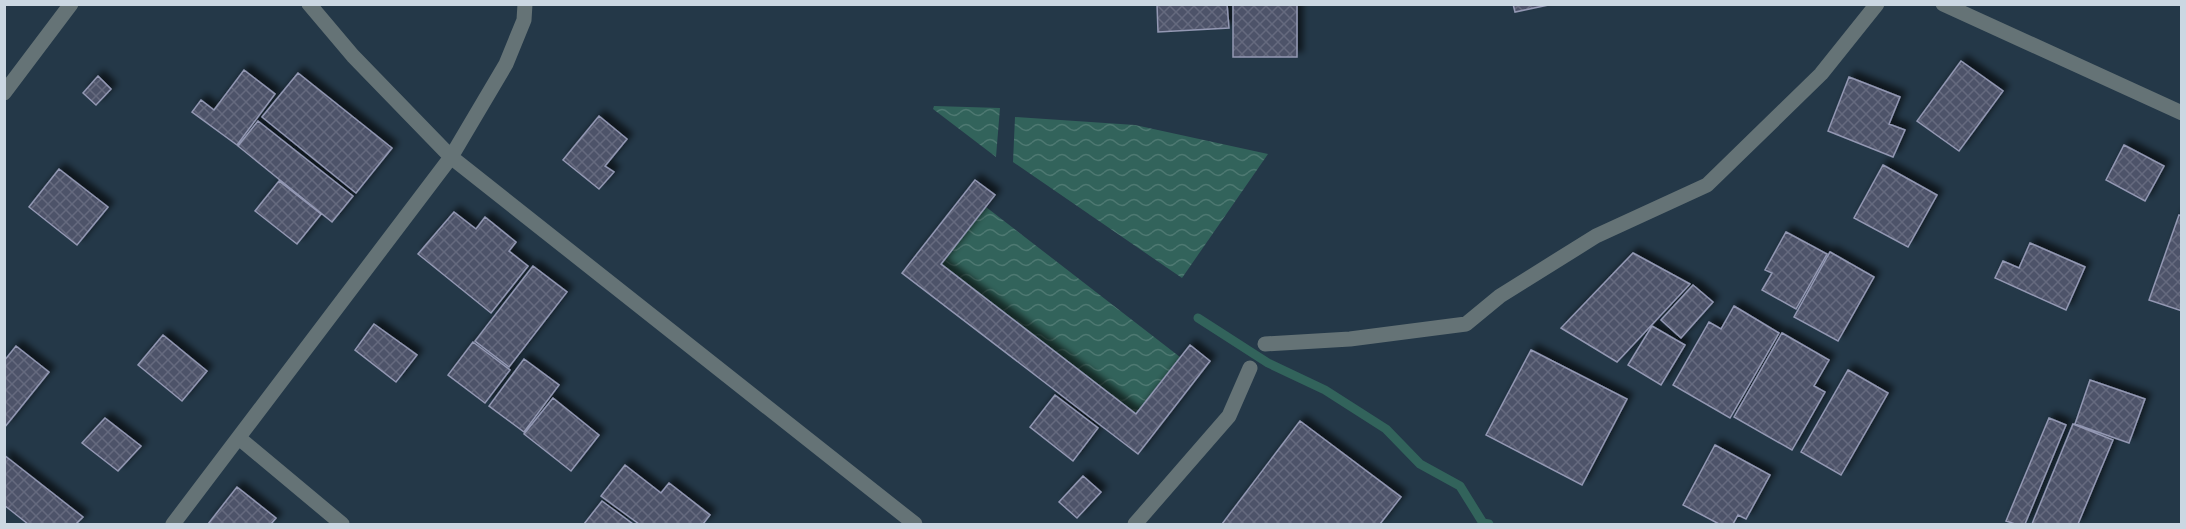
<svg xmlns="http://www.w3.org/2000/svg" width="2186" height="529" font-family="'Alegreya Sans',sans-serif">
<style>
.water{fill:url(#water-waves)}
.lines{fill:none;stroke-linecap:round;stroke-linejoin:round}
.stream{stroke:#32635b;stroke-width:9}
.building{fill:url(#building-cross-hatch);stroke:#9398b3;stroke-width:1.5;filter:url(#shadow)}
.minor{stroke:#657376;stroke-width:15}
</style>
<defs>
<pattern id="water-waves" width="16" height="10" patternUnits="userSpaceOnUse" patternTransform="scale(1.5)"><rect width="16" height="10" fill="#32635b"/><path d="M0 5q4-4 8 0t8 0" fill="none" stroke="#4e7972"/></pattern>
<pattern id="building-cross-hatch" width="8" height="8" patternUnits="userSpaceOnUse" patternTransform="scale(1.5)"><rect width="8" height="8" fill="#4d5269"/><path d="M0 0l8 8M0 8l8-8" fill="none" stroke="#656a7e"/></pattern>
<filter id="shadow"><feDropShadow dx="5.5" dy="-5.5" stdDeviation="3" flood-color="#0009"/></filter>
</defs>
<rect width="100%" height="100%" fill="#243848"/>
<!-- water -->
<path class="water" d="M934 106 1000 108 996 157 933 109Z
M1015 117 1135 125 1268 154 1182 278 1013 162Z
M986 207 1180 357 1136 414 941 264Z"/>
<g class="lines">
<!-- stream -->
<path class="stream" d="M1198 318 1268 363 1325 390 1386 429 1420 464 1460 486 1483 523 1489 524"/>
</g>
<!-- building -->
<path class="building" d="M1157 4H1227L1229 28 1158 32Z
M1233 4H1297V57H1233Z
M1513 4H1553L1515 12Z
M1961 61 2003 91 1959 151 1917 121Z
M244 70 275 94 237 145 192 112 201 100 214 110Z
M298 73 392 148 356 193 262 117Z
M98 76 111 89 96 105 83 93Z
M1849 77 1900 97 1889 124 1905 130 1893 157 1828 131Z
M599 116 627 139 605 166 614 172 599 189 563 160Z
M258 121 353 196 332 222 238 146Z
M2124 145 2164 166 2145 201 2106 180Z
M1883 165 1937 195 1908 247 1854 218Z
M59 169 108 207 77 245 29 207Z
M975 180 995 195 941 264 1136 414 1190 345 1210 361 1138 454 902 273Z
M279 181 321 214 297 244 255 211Z
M454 212 476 229 485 217 516 242 509 251 528 266 491 313 418 254Z
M2179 215 2182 216V311L2149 300Z
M1786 232 1827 254 1796 309 1762 290 1772 273 1765 270Z
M2030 243 2085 267 2066 310 1995 278 2003 261 2019 268Z
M1830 252 1874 277 1838 341 1794 317Z
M1633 253 1690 284 1617 362 1561 328Z
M533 266 567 292 509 367 475 341Z
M1693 285 1713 302 1681 338 1661 320Z
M1734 306 1779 333 1730 418 1673 385 1709 322 1721 329Z
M374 324 417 355 396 382 355 350Z
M1652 326 1685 345 1661 385 1628 365Z
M1782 333 1829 360 1814 386 1825 392 1792 450 1734 417Z
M163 335 207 371 182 401 138 365Z
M473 342 510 370 485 403 448 375Z
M16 346 49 372 4 428V361Z
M1531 350 1627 399 1582 485 1486 435Z
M524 359 559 385 524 432 489 406Z
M1848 370 1888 393 1841 475 1801 452Z
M2090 380 2145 399 2129 443 2075 424Z
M1055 395 1098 428 1073 461 1030 427Z
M553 398 599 435 571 471 524 434Z
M105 418 141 446 118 471 82 443Z
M2049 418 2066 425 2025 524H2015L2006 521Z
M1300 421 1401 497 1380 524H1222Z
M2073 424 2113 440 2078 524H2032Z
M1715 445 1770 475 1746 519 1738 515 1733 524H1719L1683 505Z
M4 455 83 517 76 524H28L4 505Z
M625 465 661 493 669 483 710 515 703 524H639L601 496Z
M1083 476 1101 492 1077 518 1059 502Z
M237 487 276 518 271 524H208Z
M602 501 633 524H584Z"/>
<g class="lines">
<!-- minor -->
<path class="minor" d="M309 4 353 56 451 157 915 524
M1943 4 2182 113
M4 93 71 4
M1265 344 1350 339 1466 324 1500 296 1596 236 1707 185 1821 74 1877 4
M239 438 342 524
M173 524 451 157 506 64 524 20 525 4
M1135 524 1229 416 1250 368"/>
</g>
<!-- border -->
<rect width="2186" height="529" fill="none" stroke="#cbd7e2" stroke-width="12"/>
</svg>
